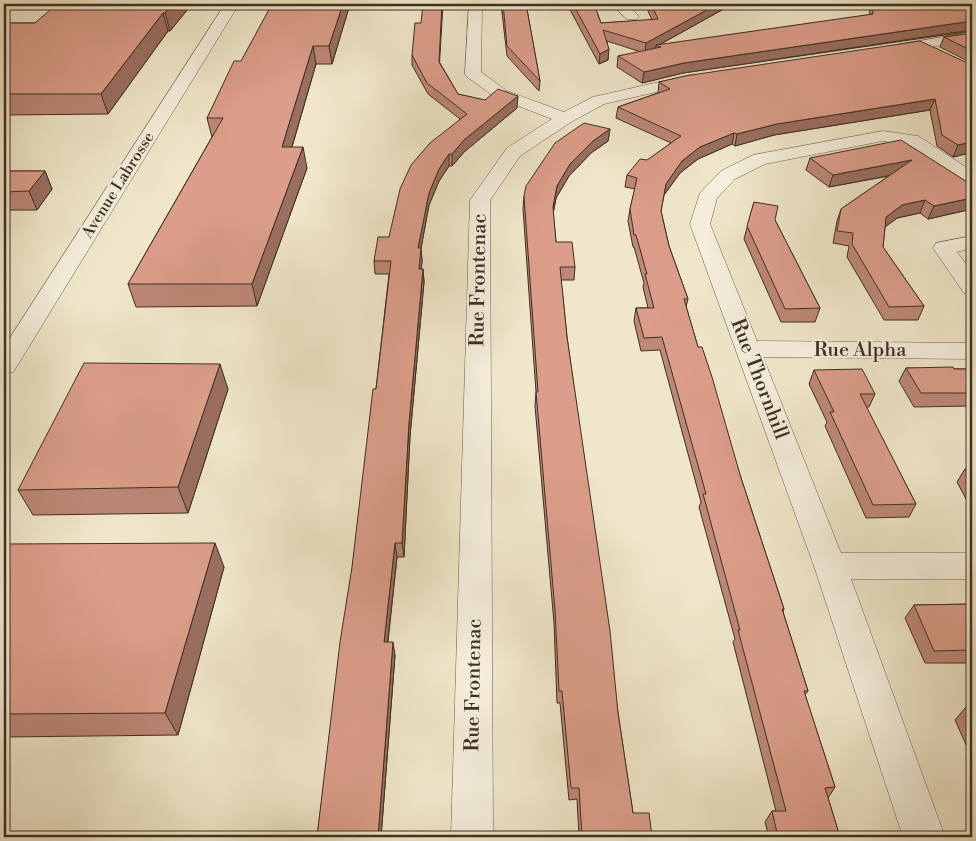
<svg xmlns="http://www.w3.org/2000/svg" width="976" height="841" font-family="'Libre Bodoni',serif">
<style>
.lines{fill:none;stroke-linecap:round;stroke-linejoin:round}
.minor-casing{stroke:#6a5e4d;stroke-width:1}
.minor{fill:#f5efdd;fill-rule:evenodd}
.wall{fill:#bd8877;stroke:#3d3023;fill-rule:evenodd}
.shaded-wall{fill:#9a6f61;stroke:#3d3023}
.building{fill:#dc9e8a;stroke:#3d3023}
.labels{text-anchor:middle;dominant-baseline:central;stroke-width:4.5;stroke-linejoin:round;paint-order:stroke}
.far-street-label{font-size:16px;fill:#3d3023;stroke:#f5efdd}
.street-label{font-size:20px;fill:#3d3023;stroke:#f5efdd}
</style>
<rect width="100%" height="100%" fill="#f0e7ca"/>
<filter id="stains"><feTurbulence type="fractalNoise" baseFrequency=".004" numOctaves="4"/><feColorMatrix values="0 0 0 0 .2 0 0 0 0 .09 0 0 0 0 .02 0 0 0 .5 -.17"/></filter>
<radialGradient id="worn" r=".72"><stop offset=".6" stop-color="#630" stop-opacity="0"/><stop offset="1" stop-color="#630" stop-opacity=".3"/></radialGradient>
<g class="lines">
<defs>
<path id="minor" d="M225 4H239L17 366 13 372 4 374V347Z
M469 4H482L481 72 507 91 564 112 593 97 694 74 702 79 700 82 604 104 571 122 520 156 490 200 493 837H451L470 200 507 148 552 119 495 97 467 77 465 74Z
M611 4H625L639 16 637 19H627Z
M972 32V40L890 54 883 50 890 46Z
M883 131 918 136 972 171V185L965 183 907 145 883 141 765 164 735 179 717 198 710 224 757 341 972 343V359L763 357 841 553H972V579H851L945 837H903L814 566 690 224 700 193 721 171 753 155Z
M972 236V248L957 252 972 272V295L964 293 933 248 936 243Z"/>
</defs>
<!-- minor casing -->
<use href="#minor" class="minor-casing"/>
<!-- minor -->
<use href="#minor" class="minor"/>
</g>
<!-- wall -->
<path class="wall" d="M192 4 170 31H168L108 114 4 115V23H35Z
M350 4 332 64H316L292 147 307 168 257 306 136 307 128 284 212 137 207 118 241 61Z
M501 4H526L540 81 539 91 507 56Z
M567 4H594L601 23 652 20 645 4H972V31L683 73 642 83 617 67 618 56 641 52 607 41 608 60 599 64ZM869 4 870 15 659 45 729 6Z
M972 33V63L940 47 944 37Z
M412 55 440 63 458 94 517 108 464 152 452 166H449L439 181 429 205 421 248 422 261 421 269H423L424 282 410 436 404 557H397L388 642 395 655 381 837H317L376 389 389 274H375L374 261 460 119 428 94 412 65Z
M972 65V155L969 153 953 157 937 146 930 110 774 135 735 146 732 144 698 159 680 173 664 195 661 211 669 246 688 299 686 307 698 347 784 609 783 612 808 691 805 695 835 787 828 798 840 837H769L765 822 772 811H776L733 642 735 639 699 507 701 502 660 350 641 351 634 321 636 308H648L643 287 644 283 634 247H633L628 221 630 209 635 189 625 187 627 175 671 143 616 118 618 107 658 93 659 82Z
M610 129 608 141 591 153 569 176 556 198 553 213 556 242 575 267 574 280H561L567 337 618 713 633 813 652 837H579L577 799 569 800 560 703H557L554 623 535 406 536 392 523 209 524 196Z
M810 158 972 185V209L928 219 920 213 897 218 885 227 883 247 924 306 918 320H884L847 257 849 246 833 243 837 221 841 209 889 176 829 187 806 170Z
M4 171H45L52 189 37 210H4Z
M754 202 775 220 820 308 815 322H781L744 239Z
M906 368 954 369H972V406L914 407 899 381Z
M814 370 875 394 869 407H866L916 504 909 517 866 518 825 426 827 422 809 384Z
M228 389 188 513 33 515 18 490Z
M972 460V510L957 482 965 469H968Z
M4 544 224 567 178 735 4 737Z
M972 604V663H925L905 618 914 605Z
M966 707H972V758L955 720Z"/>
<!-- shaded-wall -->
<path class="shaded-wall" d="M173 4H192L170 31 165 13Z
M343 4H350L332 64 329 46Z
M442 4H443L439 72V62Z
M718 4H730L729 6 657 46 656 45V47L645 53 646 43Z
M163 13 168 31 108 114 101 94Z
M972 21V30L683 73 642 83 644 72 684 63Z
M313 46 316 64 286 167 282 147Z
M609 49 608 60 599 64 600 54Z
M518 96 517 108 464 152 452 166V154L464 140Z
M935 99 930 110 774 135 735 146 737 134 777 124Z
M610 129 608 141 591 153 569 176 556 198 552 220 553 207 557 186 570 164 593 141Z
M734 133 732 144 698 159 680 173 664 195 666 184 682 161 700 147Z
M972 142V147L969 153 953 157 958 145Z
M303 147 307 168 257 306 252 284Z
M449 154V166L439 181 429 205 421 248 422 261 420 282 418 248 429 193 439 169Z
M912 160 908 172 829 187 833 175Z
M45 171 52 189 37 210 29 191Z
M972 198V209L928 219 934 206Z
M925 200 920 213 897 218 881 230 886 217 902 205Z
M423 269 424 282 410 436 404 557 402 543 409 423Z
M220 364 228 389 188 513 178 487Z
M215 543 224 567 178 735 165 713Z
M395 543 397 557 386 655 384 642Z
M393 642 395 655 381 837H378Z"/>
<!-- building -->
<path class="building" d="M57 4H173L165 13H163L101 94H4V23H35Z
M272 4H343L329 46H313L282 147H303L252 284H128L223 118H207L234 61H241Z
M423 4H442L439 62 458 94 485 100 498 89 518 96 464 140 452 154H449L439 169 429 193 418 248H421L419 269H423L409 423 402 543H395L384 642H393L378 837H317L340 642 352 567 373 389H376L391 261H374L378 237H389L400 189 411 165 430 143 467 114 427 83 412 55 415 23H421Z
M503 4H526L540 81 507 46Z
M573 4H594L601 23 658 19 651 4H718L646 43 603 30 609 49 600 54Z
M872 4H972V21L684 63 644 72 618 56 661 47 656 45 873 14Z
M972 33V51L944 37Z
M920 41 972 65V142L958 145 942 135 935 99 777 124 737 134 734 133 700 147 682 161 666 184 661 211 669 246 688 299H684L698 347H702L712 377 741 478 784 609H782L808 691H804L835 787 825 788 840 837H778L772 811H786L738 630H740L703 494H706L662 337 644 338 636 308H654L645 274H647L636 235H634L630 209 637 178 627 175 640 159 647 160 681 136 618 107 670 89 659 82 685 76Z
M584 123 610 129 593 141 570 164 557 186 553 207 556 242H572L575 267H560L567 337 610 631 618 713 633 813H649L652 837H582L579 788H571L562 691H559L555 610 536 392H538L524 196 526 186 555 143Z
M901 140 972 185V198L934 206 925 200 902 205 886 217 883 247 924 306 889 307 852 244 853 233 837 231 841 209 912 160 833 175 810 158Z
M4 171H45L29 191 4 192Z
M754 202 778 206 775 220 820 308 785 309 747 226Z
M84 363 220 364 178 487 18 490Z
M953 367 954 369H972V393H921L906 368Z
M862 369 875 394H860L916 504 873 505 830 412H834L814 370Z
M965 469H972V482Z
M215 543 165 713 4 714V544Z
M972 604V650L934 651 914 605Z
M966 707H972V722Z"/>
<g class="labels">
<!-- far-street labels -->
<g class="far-street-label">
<text transform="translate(118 185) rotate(-58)">Avenue Labrosse</text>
</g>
<!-- street labels -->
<g class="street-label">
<text transform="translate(479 280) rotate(-89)">Rue Frontenac</text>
<text x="860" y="350">Rue Alpha</text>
<text transform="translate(759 379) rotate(69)">Rue Thornhill</text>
<text transform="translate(474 685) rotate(-89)">Rue Frontenac</text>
</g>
</g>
<!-- margin -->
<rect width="976" height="841" fill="none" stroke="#f0e7ca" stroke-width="20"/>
<rect x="5" y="5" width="966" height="831" fill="none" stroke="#3d3023" stroke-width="2.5"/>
<rect x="10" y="10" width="956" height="821" fill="none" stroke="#3d3023"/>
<rect width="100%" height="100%" filter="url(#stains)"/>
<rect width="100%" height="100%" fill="url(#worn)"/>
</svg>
